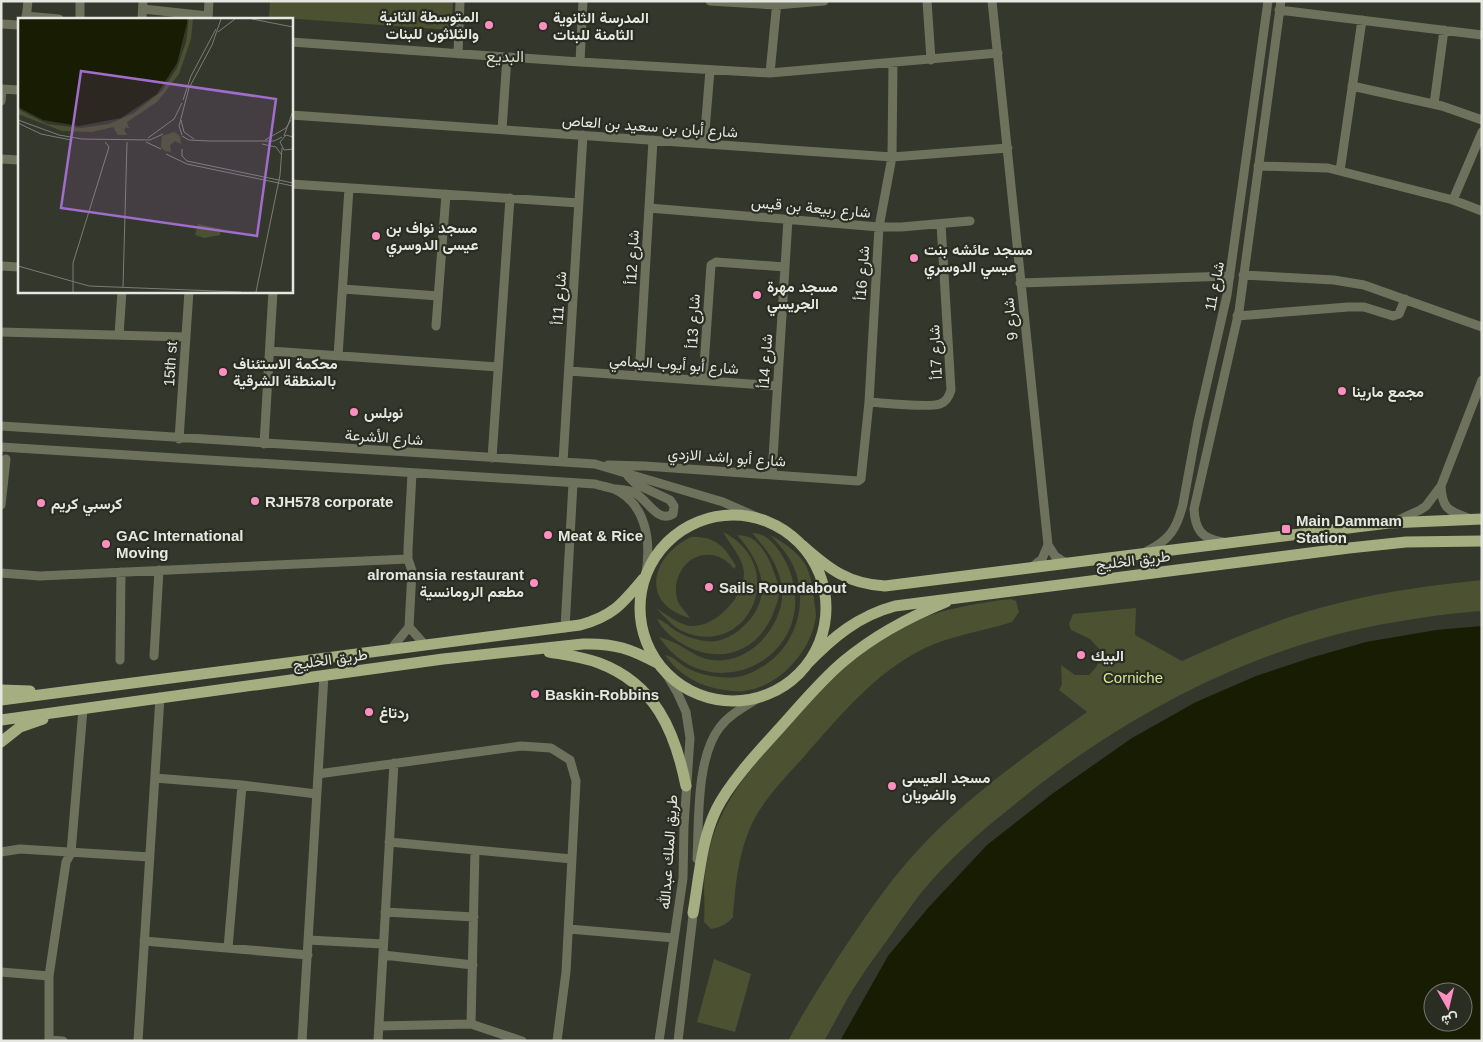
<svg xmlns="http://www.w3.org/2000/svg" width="1483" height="1042" font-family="Arial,Vazirmatn,sans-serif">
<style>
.green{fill:#4b5131}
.water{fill:#181c03;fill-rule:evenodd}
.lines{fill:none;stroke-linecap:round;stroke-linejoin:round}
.minor{stroke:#6e725d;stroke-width:9}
.major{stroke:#a5ae81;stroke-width:11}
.poi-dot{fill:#fd8ec0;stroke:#2a2d22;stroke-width:2}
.labels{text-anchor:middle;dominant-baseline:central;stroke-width:4.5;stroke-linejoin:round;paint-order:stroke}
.poi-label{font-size:15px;font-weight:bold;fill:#e6e7e1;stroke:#2a2d22;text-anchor:start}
.street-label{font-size:15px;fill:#e6e7e1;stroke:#2a2d22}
.park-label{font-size:15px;fill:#d5e595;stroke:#2a2d22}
.neighbourhood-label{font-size:16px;fill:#daddd0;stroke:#2a2d22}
.inset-road{fill:none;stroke:#7b7d74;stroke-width:1}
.view{fill:#a06dcb;fill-opacity:0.15;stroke:#a06dcb;stroke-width:2.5}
.inset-edge{fill:none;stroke:#e6e7e1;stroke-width:2.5}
</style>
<rect width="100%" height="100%" fill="#34372c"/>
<!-- green -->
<path class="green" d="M270 1H453L451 30 269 17Z
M723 532C791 566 748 661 682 631 672 626 664 616 656 608 666 614 679 625 691 626 716 627 744 597 744 573 743 557 730 545 723 532Z
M752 533C756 533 760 534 764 536 774 541 785 558 789 569 823 656 711 714 659 637 665 639 672 641 677 644 694 653 702 662 724 660 758 657 789 616 781 582 777 563 765 547 752 533Z
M737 535C741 535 745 536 749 537 759 541 769 557 772 567 775 575 779 584 779 593 779 599 776 606 774 611 759 653 718 666 681 643 671 637 662 629 657 619 664 621 668 625 673 629 682 635 695 640 706 641 717 643 728 638 738 631 775 602 765 566 737 535Z
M770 535C783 542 797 551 805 564 810 573 813 587 814 597 814 603 816 610 816 616 812 650 780 687 744 691 735 692 723 690 714 688 693 683 677 672 665 655 674 656 679 664 687 668 700 675 721 679 736 677 749 676 763 667 773 659 801 634 809 591 789 558 784 550 777 542 770 535Z
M691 537C716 536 724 546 736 566L734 569C730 564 725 559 719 557 692 547 671 574 677 599 679 606 686 612 690 618 639 604 651 556 691 537Z
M1482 580V611C1442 614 1402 620 1364 628 1237 655 1113 723 1014 805 981 831 948 860 921 893 913 903 905 915 897 926 885 944 871 961 859 980 846 999 836 1021 824 1041H788C802 1014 819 988 835 962 861 923 887 883 919 849 968 796 1028 754 1087 712L1059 690 1062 684 1061 665 1075 675H1089L1097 666 1101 651 1090 639 1071 630 1069 624 1073 614 1136 608 1135 635 1182 661C1233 638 1284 616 1339 603 1386 591 1434 585 1482 580Z
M1011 599 1016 601 1019 612 1012 622C984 631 953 635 925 648 874 673 839 717 802 759 783 780 761 802 750 828 738 856 735 887 733 917 726 925 721 927 711 929L704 922C705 909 704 897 704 884 705 869 708 853 712 839 728 790 762 755 795 718 828 682 863 644 908 624 941 609 976 603 1011 599Z
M714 959 751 974 735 1032 697 1022Z"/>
<!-- water -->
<path class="water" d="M1482 626V1041H840L888 956 928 908 987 845 1052 794 1132 738 1196 702 1256 676 1310 658 1366 642 1436 630ZM1433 992H1463V1022H1433Z"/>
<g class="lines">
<!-- minor -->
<path class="minor" d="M710 1 776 5 824 1
M927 1 931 60
M992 1 1048 545 1055 556 1066 563
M143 9 208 16
M1279 10 1482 35
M26 16 59 19
M26 19 28 1
M80 19V1
M142 19 143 1
M208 19 209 1
M1 24 19 25
M291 42 580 62 770 73 998 53
M458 54 460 1
M580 62 583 1
M770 73 777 1
M1352 86 1442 106 1482 120
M1 89 19 90
M1 101 2 89
M1434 104 1444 30
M291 115 892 157 1008 148
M502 129 507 57
M704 143 710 70
M1 159 19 160
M1258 166 1328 168 1453 200 1482 211
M1340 171 1362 20
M291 184 579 203
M1453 200 1482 132
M649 208 879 227H901L970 221
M1 266 19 267
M1243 275 1334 280 1364 285 1482 327
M1020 283 1230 276
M343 289 438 296
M1237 316 1348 307H1364L1393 316 1399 314 1405 299
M436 326 446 194
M1 332 186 337
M119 335 122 291
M270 351 498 367
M338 356 349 188
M569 371 777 386
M639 376 653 140
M703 380 711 265 716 262 785 267
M869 402C884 403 928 408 940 404 946 402 949 397 951 390L941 224
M1 426 595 464 723 502 757 517
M179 439 189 291
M264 444 273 291
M1 447 595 484C601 486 608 487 614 489 647 504 651 542 646 573
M492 458 510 198
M563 462 583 135
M608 465 645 466 858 481 861 479 869 402 879 227 892 157 893 63
M772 474 788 219
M1441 486C1442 509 1449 511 1468 518
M616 489C623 490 629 490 635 493 647 499 658 524 673 514L674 506 670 500 636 484 628 476
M1 505 6 459
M1396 521 1420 510 1426 506 1441 486 1482 380
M1223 542C1202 539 1195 530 1194 509L1239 311 1281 1
M1147 551C1170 540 1177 528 1183 504L1198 422 1227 295 1268 1
M1031 568 1042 559 1048 545
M1 573 40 576 408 559V549L412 473
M409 627 425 645
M565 628 573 483
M391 649 409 627 412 571 408 559
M154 656 159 570
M120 660 121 572
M318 774 521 746 551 748 570 760 576 781 566 972 557 1041
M155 778 242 785 317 794
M389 842 572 859
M1 852 20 849 150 857
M697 859C699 822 696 757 720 727 730 714 746 706 760 697
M385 912 474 917
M569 929 674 938
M308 940 383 944
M144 941 308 955
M228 948 242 785
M383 955 473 965
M1 972 49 976
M471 1024 475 850
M379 1026 471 1024 522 1041
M49 1040 63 1041
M49 1041V976L66 862 71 853 83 709
M138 1041 160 697
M302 1041 324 675
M378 1041 394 763
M659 1041 683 878 684 826 690 738 686 712 677 692 664 670
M678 1041 694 907"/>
<!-- major -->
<path class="major" d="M640 608a93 93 0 1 1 186 0a93 93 0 1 1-186 0Z
M802 545C829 569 848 584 885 586L1348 528 1389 523 1482 519
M549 652C566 655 583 657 599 663 655 684 675 731 686 786
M807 664C833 637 858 616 895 606L1349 548 1406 542 1482 541
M1 690 30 691
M1 700 580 625C613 616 622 604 643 579
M1 720 443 659 583 644C615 643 631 649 659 664
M1 742 20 727 43 719
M693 913C699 879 701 841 716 810 729 783 759 751 779 729 800 706 820 681 844 661 875 635 909 617 946 602"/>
</g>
<!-- markers -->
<g class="poi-dot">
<circle cx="489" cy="25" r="5"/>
<circle cx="543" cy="26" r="5"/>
<circle cx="376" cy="236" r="5"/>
<circle cx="914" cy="258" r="5"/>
<circle cx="757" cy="295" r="5"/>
<circle cx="223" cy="372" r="5"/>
<circle cx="1342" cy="391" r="5"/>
<circle cx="354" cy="412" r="5"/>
<circle cx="255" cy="501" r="5"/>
<circle cx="41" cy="503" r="5"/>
<rect x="1281" y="524" width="10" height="10" rx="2.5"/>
<circle cx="548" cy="535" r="5"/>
<circle cx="106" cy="544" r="5"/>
<circle cx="534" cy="583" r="5"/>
<circle cx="709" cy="587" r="5"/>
<circle cx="1081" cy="655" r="5"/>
<circle cx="535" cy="694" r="5"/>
<circle cx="369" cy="712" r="5"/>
<circle cx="892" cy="786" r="5"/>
</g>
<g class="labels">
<!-- poi labels -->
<g class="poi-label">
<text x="479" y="16" text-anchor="end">المتوسطة الثانية<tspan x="479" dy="17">والثلاثون للبنات</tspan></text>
<text x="553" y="17">المدرسة الثانوية<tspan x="553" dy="17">الثامنة للبنات</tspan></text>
<text x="386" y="227">مسجد نواف بن<tspan x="386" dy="17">عيسى الدوسري</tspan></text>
<text x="924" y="249">مسجد عائشه بنت<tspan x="924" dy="17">عيسي الدوسري</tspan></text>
<text x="767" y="286">مسجد مهرة<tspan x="767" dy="17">الجريسي</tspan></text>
<text x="233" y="363">محكمة الاستئناف<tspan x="233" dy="17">بالمنطقة الشرقية</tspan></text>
<text x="1352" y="391">مجمع مارينا</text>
<text x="364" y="412">نوبلس</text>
<text x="265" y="501">RJH578 corporate</text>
<text x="51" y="503">كرسبي كريم</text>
<text x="1296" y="520">Main Dammam<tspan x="1296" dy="17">Station</tspan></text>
<text x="116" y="535">GAC International<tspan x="116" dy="17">Moving</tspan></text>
<text x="558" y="535">Meat &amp; Rice</text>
<text x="524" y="574" text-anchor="end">alromansia restaurant<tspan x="524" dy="17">مطعم الرومانسية</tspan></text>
<text x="719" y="587">Sails Roundabout</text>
<text x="1091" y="655">البيك</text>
<text x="545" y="694">Baskin-Robbins</text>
<text x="379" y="712">ردتاغ</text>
<text x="902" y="777">مسجد العيسى<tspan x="902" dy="17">والضويان</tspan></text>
</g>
<!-- street labels -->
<g class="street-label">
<text transform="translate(650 126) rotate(4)">شارع أبان بن سعيد بن العاص</text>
<text transform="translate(811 207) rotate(5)">شارع ربيعة بن قيس</text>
<text transform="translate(632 257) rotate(-87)">شارع 12أ</text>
<text transform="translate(862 273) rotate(-86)">شارع 16أ</text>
<text transform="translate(1214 286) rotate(-79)">شارع 11</text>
<text transform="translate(559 298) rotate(-86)">شارع 11أ</text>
<text transform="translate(1010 319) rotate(-96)">شارع 9</text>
<text transform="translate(693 321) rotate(-87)">شارع 13أ</text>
<text transform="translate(935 352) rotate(-93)">شارع 17أ</text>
<text transform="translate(765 361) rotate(-86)">شارع 14أ</text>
<text transform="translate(170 364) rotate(-86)">15th st</text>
<text transform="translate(674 364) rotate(4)">شارع أبو أيوب اليمامي</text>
<text transform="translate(384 437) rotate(4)">شارع الأشرعة</text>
<text transform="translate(727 457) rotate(4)">شارع أبو راشد الازدي</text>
<text transform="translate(1133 560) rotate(-7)">طريق الخليج</text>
<text transform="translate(330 659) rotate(-8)">طريق الخليج</text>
<text transform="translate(668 852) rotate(-86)">طريق الملك عبدالله</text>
</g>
<!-- park labels -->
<g class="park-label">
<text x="1133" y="677">Corniche</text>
</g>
<!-- neighbourhood labels -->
<g class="neighbourhood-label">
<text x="505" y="56">البديع</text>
</g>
</g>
<!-- overview -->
<g transform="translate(18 18)">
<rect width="275" height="275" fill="#34372c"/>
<path d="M171 1H175L173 21 161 56 139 84 109 104 111 111 108 109 106 112 109 117H100L95 109 74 114 44 113 0 96V91L29 106 63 110 91 106 116 95 144 73 159 50 168 24ZM156 114 162 118 163 126 157 123 152 127 153 134 147 133 143 129 144 118ZM180 206 203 211 202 217 186 220 177 217Z" fill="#4b5131"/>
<path d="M0 1H169V5L159 45 139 76 103 100 61 108 25 102 0 89Z" fill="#181c03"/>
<path class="inset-road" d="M234 1 275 9M200 14 217 1M165 82 173 58 198 11M0 102 41 117 64 121 132 122 145 116M163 102 166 114 176 121M0 105 23 116 53 122M164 117 161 108 171 70 194 27 203 1M164 118 171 122 192 123H256L264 119M266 118 275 93M275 119 268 117 262 124 266 132 275 131M130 120 156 101 164 85M247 122 268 110 273 102M128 124 143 131M244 126 258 129 263 136M164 131V138L169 143 275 165M148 136 169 146 275 168M0 248 71 268 223 274M105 269 109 124M55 274V245L91 129 87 124M238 274 262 157 264 130"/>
<path class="view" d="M63 53 258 81 239 218 43 190Z"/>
<rect width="275" height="275" class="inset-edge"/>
</g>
<!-- border -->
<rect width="1483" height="1042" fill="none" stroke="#e6e7e1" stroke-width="5"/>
<!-- north arrow -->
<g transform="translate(1448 1007) rotate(172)"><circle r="24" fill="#2a2d22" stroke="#75776e"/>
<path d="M0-4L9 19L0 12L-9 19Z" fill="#fd8ec0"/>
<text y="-8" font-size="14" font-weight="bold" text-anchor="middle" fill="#e6e7e1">ش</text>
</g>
</svg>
